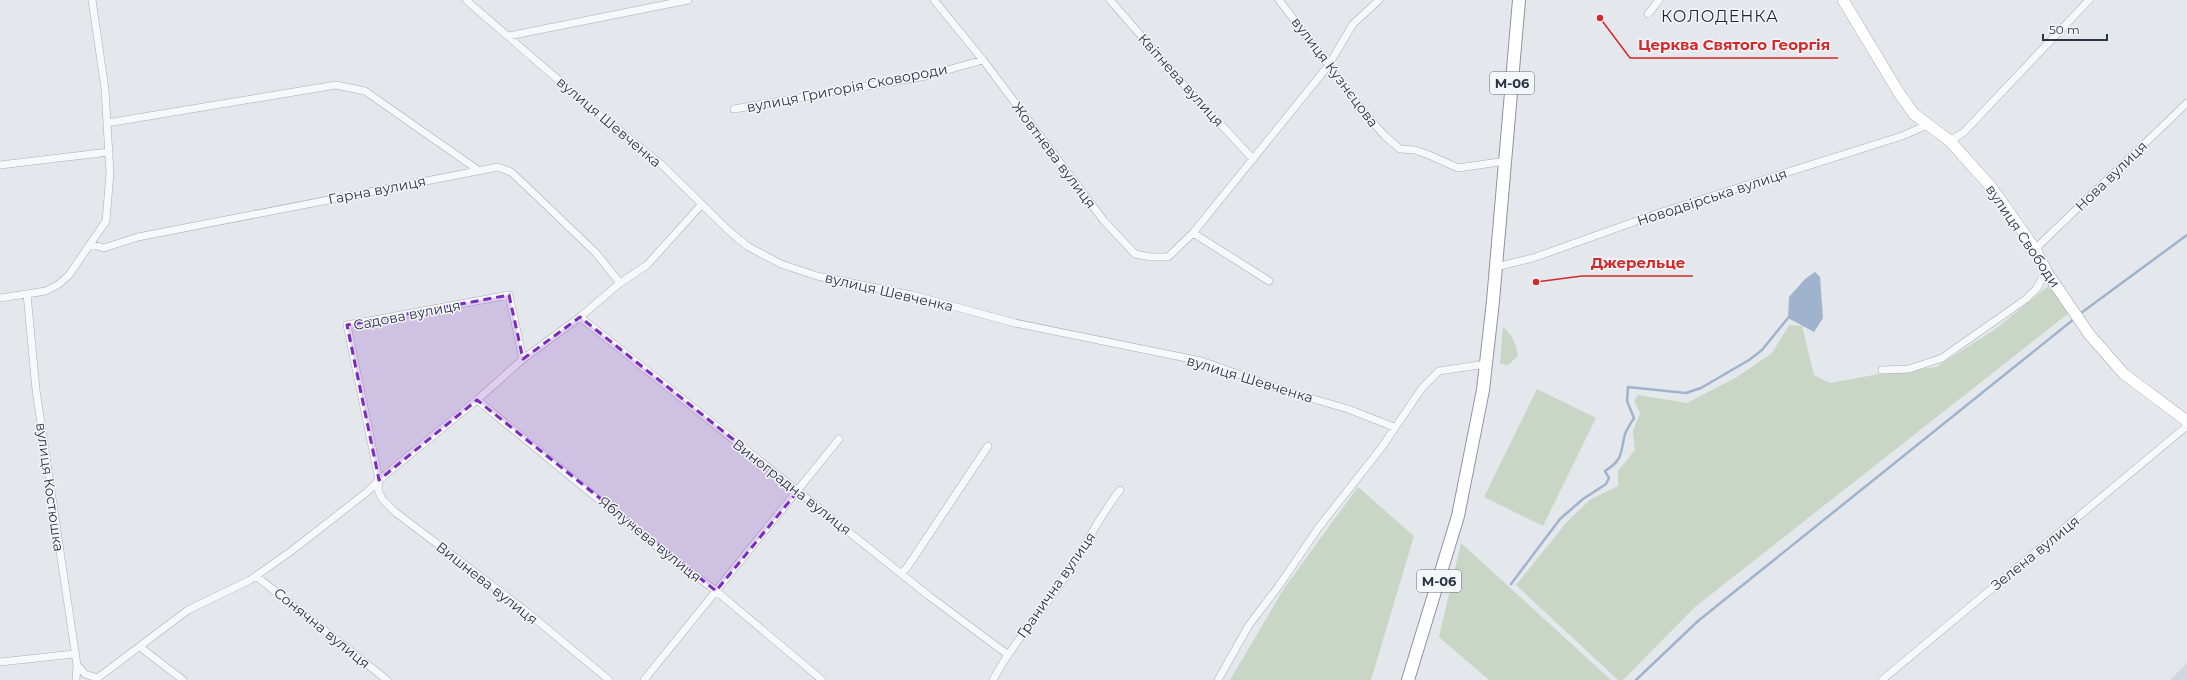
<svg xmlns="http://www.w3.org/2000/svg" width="2187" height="680" font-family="Montserrat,sans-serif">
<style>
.built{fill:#d2d6de}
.green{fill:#c9d6c5}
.water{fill:#9fb4cc}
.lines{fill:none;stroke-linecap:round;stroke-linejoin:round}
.stream{stroke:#9fb4cc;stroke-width:2.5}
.minor-casing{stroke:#a9aeb7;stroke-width:8}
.secondary-casing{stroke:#a9aeb7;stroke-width:12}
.trunk-casing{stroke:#8b94a3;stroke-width:14}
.minor{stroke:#f7f8fa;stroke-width:7}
.secondary{stroke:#fff;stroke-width:11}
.trunk{stroke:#fff;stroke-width:12}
.marked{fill:#7b2cbf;fill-opacity:0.2;stroke:#7b2cbf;stroke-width:3;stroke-dasharray:8 5;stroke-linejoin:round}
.labels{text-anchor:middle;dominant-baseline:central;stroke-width:3;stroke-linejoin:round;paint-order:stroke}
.shield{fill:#f4f6f9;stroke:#676e7b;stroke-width:1}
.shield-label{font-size:13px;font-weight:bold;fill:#2b3445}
.street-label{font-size:14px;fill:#2b3445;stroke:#f4f6f9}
.quarter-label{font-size:16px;letter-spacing:1px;fill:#1d2536;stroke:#f4f6f9}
.leader{fill:none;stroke:#d62828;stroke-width:1.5}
.callout-dot{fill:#d62828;stroke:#f4f6f9;stroke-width:1.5}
.callout-label{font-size:15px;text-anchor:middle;font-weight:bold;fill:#d62828;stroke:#f4f6f9;stroke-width:3;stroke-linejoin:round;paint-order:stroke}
</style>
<rect width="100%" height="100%" fill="#e4e7ec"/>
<!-- built -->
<path class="built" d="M2187 663V680H2170Z"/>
<!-- green -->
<path class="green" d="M2051 284 2069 313 1695 607 1623 680H1618L1516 585 1567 522 1591 499 1618 486V471L1635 450 1633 431 1640 413 1634 401 1638 395 1687 403 1737 377 1772 353 1789 325 1802 326 1814 375 1830 383 1879 374 1936 367 1994 330Z
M1503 327C1513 336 1516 343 1518 356L1508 365 1500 364Z
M1537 389 1596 418 1543 526 1484 497Z
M1358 487 1414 536 1371 680H1230L1285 587Z
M1461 543 1611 680H1489L1439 637Z"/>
<!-- water -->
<path class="water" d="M1815 272 1820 277 1823 318 1814 332 1788 318 1789 297 1805 279Z"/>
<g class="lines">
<!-- stream -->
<path class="stream" d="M2081 313 2187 235
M1511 584 1560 519 1583 499 1606 484 1609 478 1605 471C1624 459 1620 453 1625 434 1627 429 1631 423 1634 418L1627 401 1628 387 1686 393 1701 388 1749 360 1762 350 1788 318
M1636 680 1698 621 2074 319"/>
<defs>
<path id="minor" d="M466 0 584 102 662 165 728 230 747 246 781 264 817 276 912 295 1015 323 1201 361 1286 391 1348 409 1394 427
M934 0 983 60 1104 221 1135 254 1151 257H1168L1193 233 1328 66 1353 24 1379 0
M1110 0 1184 85 1253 159
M1279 0 1368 117 1385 136 1400 149 1415 150 1429 155 1458 168 1506 161
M1648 14 1659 0
M508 36 688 0
M734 109 926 76 983 60
M107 123 336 85 365 91 478 170
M1950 141 1964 132 2089 0
M0 165 109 152
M1193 233 1269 281
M90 244 104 248 138 237 498 167 511 172 524 184 596 253 620 283
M2035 249 2187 103
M1496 267 1533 258 1659 213 1902 136 1927 125
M27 294 36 390 77 665 76 680
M0 298 46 291 59 284 69 275 106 221 110 173 107 123 105 89 92 0
M580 317 929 596 1007 654
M523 359 509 295 347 325 379 480 378 490 382 499 395 512 522 608 609 680
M1882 370 1909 369 1942 358 2026 299 2037 288 2046 271
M477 400 647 539 716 591 822 680
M901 573 906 569 988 446
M256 576 387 680
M140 647 183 680
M0 662 74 654
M77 665 85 674 97 678
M95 680 188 610 250 580 290 552 367 492 379 480 477 400 523 359 580 317 620 283 647 265 702 204
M644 680 839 439
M993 680C1012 644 1040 614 1063 580 1083 551 1098 518 1120 490
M1218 680 1249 625 1278 587 1319 527 1382 447 1422 388 1439 371 1486 364
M1882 680 2187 426"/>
<path id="secondary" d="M1843 0 1899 93 1914 114 1950 141 1992 188 2035 249 2046 271 2089 334 2124 374 2187 421"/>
<path id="trunk" d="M1408 680 1458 516 1483 390 1493 301 1519 0"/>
</defs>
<!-- minor casing -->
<use href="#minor" class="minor-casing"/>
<!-- secondary casing -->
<use href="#secondary" class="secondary-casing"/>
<!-- trunk casing -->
<use href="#trunk" class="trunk-casing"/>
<!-- minor -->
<use href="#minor" class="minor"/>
<!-- secondary -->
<use href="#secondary" class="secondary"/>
<!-- trunk -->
<use href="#trunk" class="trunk"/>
</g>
<!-- marked area -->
<path class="marked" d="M509 295 523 359 580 317 798 491 716 591 477 400 379 480 347 325Z"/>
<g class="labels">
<!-- shield labels -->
<g class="shield">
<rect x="1490" y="72" width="44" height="22" rx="3"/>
<rect x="1417" y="570" width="44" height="22" rx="3"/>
</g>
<g class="shield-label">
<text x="1512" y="83">М-06</text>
<text x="1439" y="581">М-06</text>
</g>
<!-- street labels -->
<g class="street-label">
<text transform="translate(1335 72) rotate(53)">вулиця Кузнєцова</text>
<text transform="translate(1181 80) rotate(48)">Квітнева вулиця</text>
<text transform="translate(847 88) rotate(-11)">вулиця Григорія Сковороди</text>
<text transform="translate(609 122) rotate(40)">вулиця Шевченка</text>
<text transform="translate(1054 155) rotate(53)">Жовтнева вулиця</text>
<text transform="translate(2111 176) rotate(-44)">Нова вулиця</text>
<text transform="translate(377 190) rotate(-11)">Гарна вулиця</text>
<text transform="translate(1712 197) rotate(-18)">Новодвірська вулиця</text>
<text transform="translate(2023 236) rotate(56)">вулиця Свободи</text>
<text transform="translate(889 292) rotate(13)">вулиця Шевченка</text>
<text transform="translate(407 315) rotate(-11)">Садова вулиця</text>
<text transform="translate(1250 379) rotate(17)">вулиця Шевченка</text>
<text transform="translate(50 487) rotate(82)">вулиця Костюшка</text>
<text transform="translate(792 487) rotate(38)">Виноградна вулиця</text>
<text transform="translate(650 539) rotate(39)">Яблунева вулиця</text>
<text transform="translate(2035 553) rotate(-39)">Зелена вулиця</text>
<text transform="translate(487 583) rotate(38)">Вишнева вулиця</text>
<text transform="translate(1056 585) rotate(-55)">Гранична вулиця</text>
<text transform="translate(322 628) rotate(39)">Сонячна вулиця</text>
</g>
<!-- quarter labels -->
<g class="quarter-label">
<text x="1720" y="16">КОЛОДЕНКА</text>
</g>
</g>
<!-- callouts -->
<path class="leader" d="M1600 18L1630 58H1838M1536 282L1582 276H1693"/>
<g class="callout-dot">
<circle cx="1600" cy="18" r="4"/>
<circle cx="1536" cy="282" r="4"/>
</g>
<g class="callout-label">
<text x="1734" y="50">Церква Святого Георгія</text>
<text x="1638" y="268">Джерельце</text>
</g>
<!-- scale -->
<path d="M2043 34v6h64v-6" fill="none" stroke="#2b3445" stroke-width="2"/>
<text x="2049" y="34" font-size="12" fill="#2b3445" stroke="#f4f6f9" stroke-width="3" paint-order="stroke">50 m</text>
</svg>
